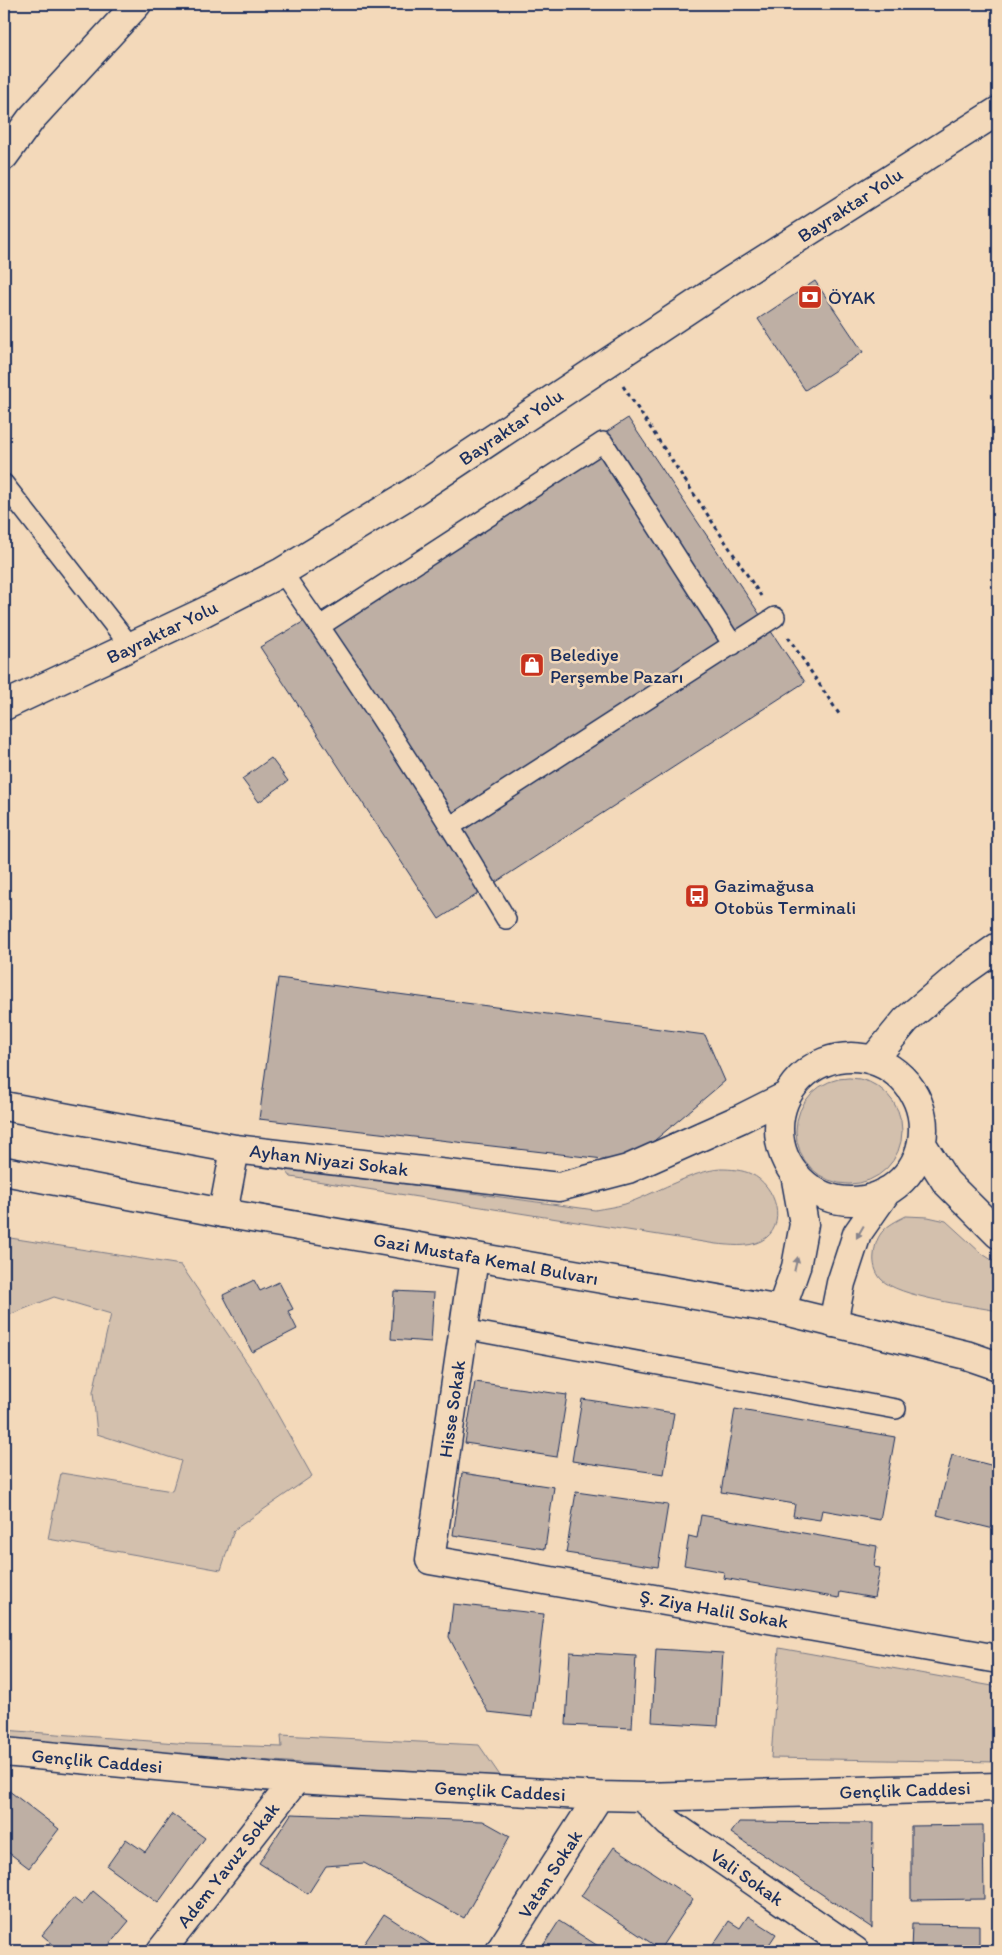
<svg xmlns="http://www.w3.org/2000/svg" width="1002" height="1955" font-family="Itim,sans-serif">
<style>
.green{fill:#d3c0ad;stroke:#777886}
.building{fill:#beafa4;stroke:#1b2f5e}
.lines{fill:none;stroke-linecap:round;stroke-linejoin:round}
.service-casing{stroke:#1b2f5e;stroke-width:22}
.minor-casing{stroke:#1b2f5e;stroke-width:31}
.tertiary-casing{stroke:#1b2f5e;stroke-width:31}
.primary-casing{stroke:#1b2f5e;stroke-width:31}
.path{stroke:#1b2f5e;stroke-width:3;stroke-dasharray:4 4;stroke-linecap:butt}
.service{stroke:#f3d9ba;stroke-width:19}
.minor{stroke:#f3d9ba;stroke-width:28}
.tertiary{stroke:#f3d9ba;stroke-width:28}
.primary{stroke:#f3d9ba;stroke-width:28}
.oneway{fill:#87848c}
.labels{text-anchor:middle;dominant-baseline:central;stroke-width:5;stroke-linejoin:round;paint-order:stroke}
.street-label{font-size:19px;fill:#1b2f5e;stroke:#f3d9ba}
.poi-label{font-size:19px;fill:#1b2f5e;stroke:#f3d9ba;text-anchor:start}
</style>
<rect width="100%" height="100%" fill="#f3d9ba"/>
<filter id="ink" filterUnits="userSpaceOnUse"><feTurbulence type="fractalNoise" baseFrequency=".02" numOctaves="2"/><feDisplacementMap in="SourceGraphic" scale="10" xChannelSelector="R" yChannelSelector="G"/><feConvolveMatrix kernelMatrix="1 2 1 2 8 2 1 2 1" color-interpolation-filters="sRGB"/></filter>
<g filter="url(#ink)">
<!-- green -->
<path class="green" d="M796 1131a53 53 0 1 1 106 0a53 53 0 1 1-106 0Z
M283 1167 595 1210C605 1208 615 1207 625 1204 652 1195 694 1170 721 1169 731 1169 743 1170 751 1174 776 1185 789 1227 761 1241 747 1248 730 1245 716 1244L291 1177Z
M906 1216 928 1217 946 1221 981 1253 998 1264V1311C973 1306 897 1297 881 1279 875 1272 873 1263 874 1255 876 1232 886 1226 906 1216Z
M4 1237 181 1265 256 1376 312 1476 234 1530 221 1570 48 1539 61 1473 172 1491 181 1461 97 1434 93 1392 111 1314 54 1297 4 1317Z
M779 1648 998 1687V1762L771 1758Z
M4 1730 190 1744 282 1747 281 1735 479 1745 501 1777 4 1742Z"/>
<!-- building -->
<path class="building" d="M815 281 863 352 805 390 758 319Z
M628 418 805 682 439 919 260 647 413 558Z
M271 758 288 781 259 802 242 779Z
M278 978 705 1035 725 1081 629 1162 259 1119Z
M254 1280 260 1291 279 1282 293 1309 288 1311 297 1329 252 1352 223 1295Z
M394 1291 434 1293 431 1342 391 1339Z
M475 1382 567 1395 557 1457 465 1443Z
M582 1399 674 1413 664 1474 572 1461Z
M735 1409 895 1437 880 1520 822 1510 820 1520 793 1516 795 1504 721 1492Z
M952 1455 998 1467V1530L937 1515Z
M462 1473 554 1487 545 1549 453 1535Z
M576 1492 668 1505 658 1567 566 1553Z
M701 1515 877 1546 874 1567 880 1568 874 1598 840 1592 839 1598 723 1578 724 1572 684 1565 689 1536 697 1538Z
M453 1604 544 1614 532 1717 488 1712 449 1637Z
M656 1649 723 1653 718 1726 652 1722Z
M570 1652 636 1656 632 1728 566 1725Z
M4 1787 59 1829 29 1868 4 1849Z
M172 1814 205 1838 158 1903 107 1866 126 1839 145 1852Z
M291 1814 483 1821 510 1836 464 1918 364 1863 326 1866 308 1894 259 1863Z
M739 1822 873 1823 872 1928 731 1833Z
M983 1825 984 1899 911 1900V1826Z
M614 1847 693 1899 660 1949 581 1896Z
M93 1891 129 1921 104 1951H61L42 1935 73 1898 82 1905Z
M384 1914 441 1951H359Z
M748 1916 776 1934 766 1949 760 1945 756 1951H709L729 1921 740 1928Z
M559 1921 606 1951H544L541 1949Z
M912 1924 979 1925V1951H911Z"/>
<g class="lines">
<defs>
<path id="service" d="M4 484 131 647
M282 572C361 685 436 801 506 919
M320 626 603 442 733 645
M451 826 775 617
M464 1329 896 1409"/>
<path id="minor" d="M4 156 31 119 137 4
M779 1129a72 72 0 1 1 144 0a72 72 0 1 1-144 0Z
M873 1060 906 1020 964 971 998 947
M4 1106 235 1149 559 1187 628 1169 740 1119 786 1096
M922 1144 946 1182 998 1234
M223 1213 235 1149
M474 1258 430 1560 998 1659
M781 1310 796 1267 804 1224 795 1174
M833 1323 841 1283 857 1234 887 1191
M4 1752 296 1779 599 1796 643 1797 998 1787
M643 1797 669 1823 855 1951
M161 1951 296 1779
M500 1951 599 1796"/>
<path id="tertiary" d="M4 706 204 612 282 572 413 492 732 280 998 111"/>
<path id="primary" d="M4 1171 223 1213 781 1310 966 1355 998 1366"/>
</defs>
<!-- service casing -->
<use href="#service" class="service-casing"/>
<!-- minor casing -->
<use href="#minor" class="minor-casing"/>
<!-- tertiary casing -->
<use href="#tertiary" class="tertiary-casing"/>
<!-- primary casing -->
<use href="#primary" class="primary-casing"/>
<!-- path -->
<path class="path" d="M623 386 761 596
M788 637 839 714"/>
<!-- service -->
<use href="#service" class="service"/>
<!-- minor -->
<use href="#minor" class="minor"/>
<!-- tertiary -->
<use href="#tertiary" class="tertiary"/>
<!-- primary -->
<use href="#primary" class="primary"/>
</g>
<!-- one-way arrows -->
<defs><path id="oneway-solid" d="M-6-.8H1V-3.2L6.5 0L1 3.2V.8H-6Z" transform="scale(1.25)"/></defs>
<g class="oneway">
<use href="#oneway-solid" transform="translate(860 1232) rotate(120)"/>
<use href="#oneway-solid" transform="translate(796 1264) rotate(-77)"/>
</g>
</g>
<!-- icons -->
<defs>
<symbol id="bank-square" viewBox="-11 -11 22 22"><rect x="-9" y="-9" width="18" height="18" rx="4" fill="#c8321e" stroke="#f3d9ba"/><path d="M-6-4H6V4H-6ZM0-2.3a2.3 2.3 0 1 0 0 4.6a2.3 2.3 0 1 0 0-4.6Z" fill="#fff"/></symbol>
<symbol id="shop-square" viewBox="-11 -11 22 22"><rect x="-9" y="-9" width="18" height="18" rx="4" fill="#c8321e" stroke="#f3d9ba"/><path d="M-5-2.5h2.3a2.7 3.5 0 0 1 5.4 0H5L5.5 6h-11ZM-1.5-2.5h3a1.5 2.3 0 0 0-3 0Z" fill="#fff"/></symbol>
<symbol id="bus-square" viewBox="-11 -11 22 22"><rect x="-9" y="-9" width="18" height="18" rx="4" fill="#c8321e" stroke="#f3d9ba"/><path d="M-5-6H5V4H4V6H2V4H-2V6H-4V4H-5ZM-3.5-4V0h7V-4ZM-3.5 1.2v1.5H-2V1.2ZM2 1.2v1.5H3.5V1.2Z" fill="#fff"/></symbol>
</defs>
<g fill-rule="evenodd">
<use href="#bank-square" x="796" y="283" width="28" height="28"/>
<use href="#shop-square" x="518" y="651" width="28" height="28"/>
<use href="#bus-square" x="683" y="882" width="28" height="28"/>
</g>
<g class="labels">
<!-- street labels -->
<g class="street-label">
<text transform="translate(850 205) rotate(-33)">Bayraktar Yolu</text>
<text transform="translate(511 427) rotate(-34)">Bayraktar Yolu</text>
<text transform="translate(162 632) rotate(-26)">Bayraktar Yolu</text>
<text transform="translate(329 1160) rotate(7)">Ayhan Niyazi Sokak</text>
<text transform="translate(486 1259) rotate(10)">Gazi Mustafa Kemal Bulvarı</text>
<text transform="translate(452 1409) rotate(-82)">Hisse Sokak</text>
<text transform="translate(714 1609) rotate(10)">Ş. Ziya Halil Sokak</text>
<text transform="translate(97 1761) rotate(5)">Gençlik Caddesi</text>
<text transform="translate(905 1790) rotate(-2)">Gençlik Caddesi</text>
<text transform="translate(500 1791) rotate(3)">Gençlik Caddesi</text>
<text transform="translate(228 1865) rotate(-52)">Adem Yavuz Sokak</text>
<text transform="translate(550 1874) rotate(-57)">Vatan Sokak</text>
<text transform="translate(747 1877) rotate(35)">Vali Sokak</text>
</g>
<!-- poi labels -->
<g class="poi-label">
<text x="828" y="297">ÖYAK</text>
<text x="550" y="654">Belediye<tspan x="550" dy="22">Perşembe Pazarı</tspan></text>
<text x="714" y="885">Gazimağusa<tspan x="714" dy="22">Otobüs Terminali</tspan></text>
</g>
</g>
<!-- margin -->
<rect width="1002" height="1955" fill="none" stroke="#f3d9ba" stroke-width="20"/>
<rect x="10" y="10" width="982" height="1935" fill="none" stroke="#1b2f5e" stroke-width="2" filter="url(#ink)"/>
</svg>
